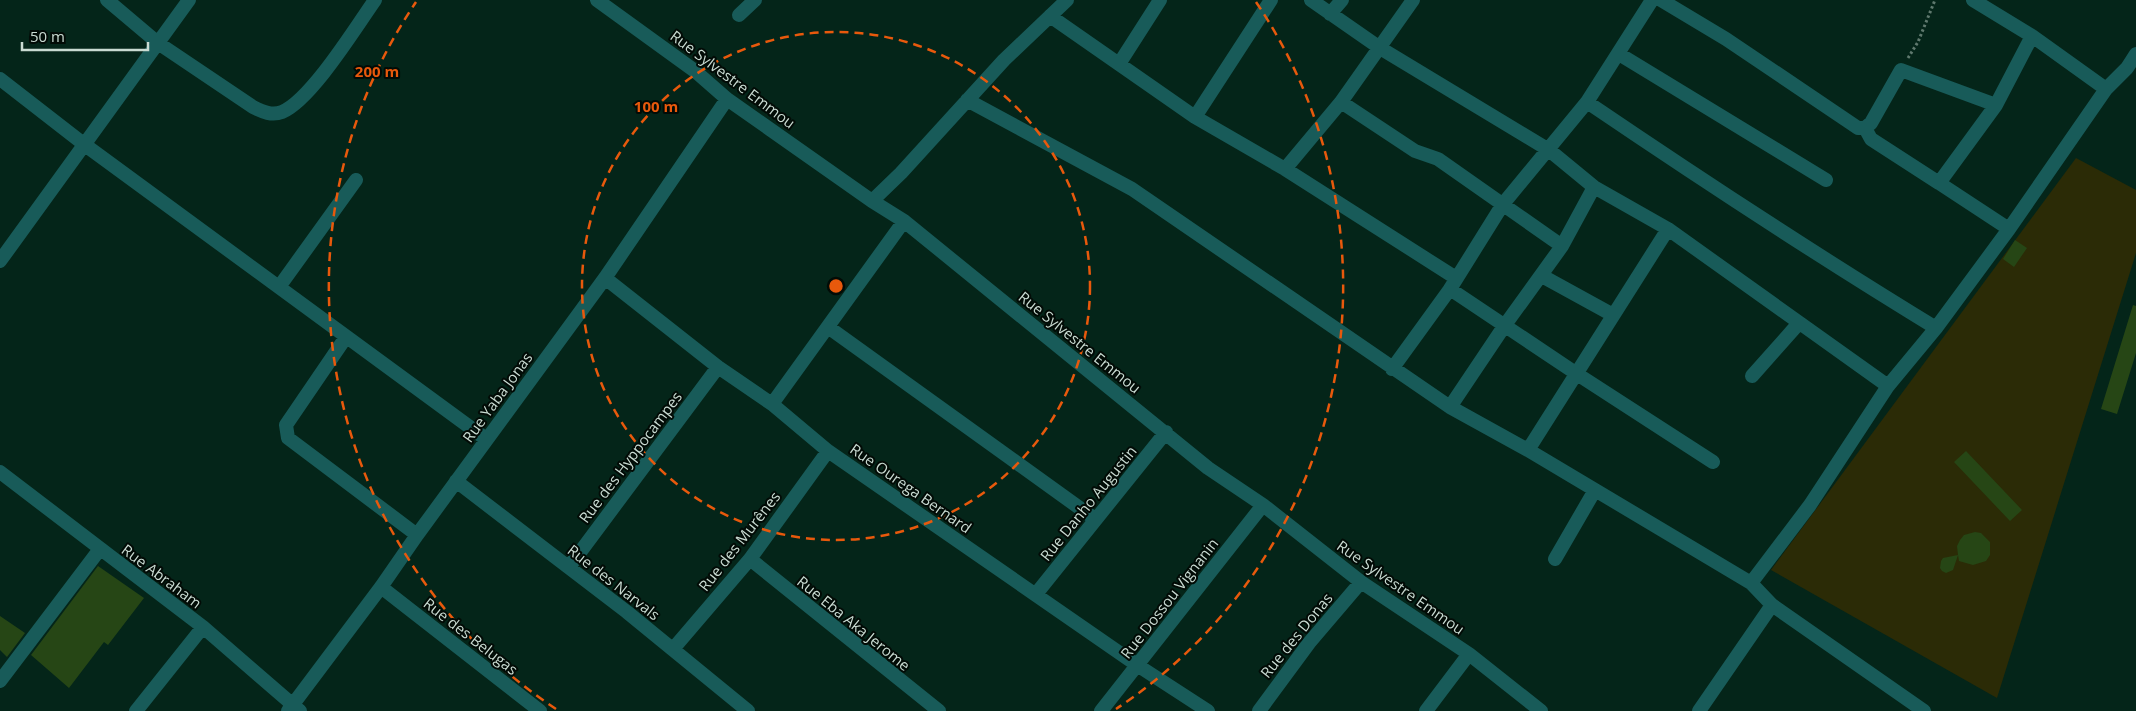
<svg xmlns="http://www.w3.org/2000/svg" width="2136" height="711" font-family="'Open Sans',sans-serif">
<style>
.green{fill:#2b2b06}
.building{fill:#264615}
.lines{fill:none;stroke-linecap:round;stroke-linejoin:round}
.path{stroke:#5f796e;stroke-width:3;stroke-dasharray:2.5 2.5;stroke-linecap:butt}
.minor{stroke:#185b59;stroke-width:14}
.ring{fill:none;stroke:#e8590c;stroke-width:2.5;stroke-dasharray:9 6}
.labels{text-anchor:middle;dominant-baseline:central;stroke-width:4;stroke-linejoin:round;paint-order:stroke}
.street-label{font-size:15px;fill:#c9dbd2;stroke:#020b06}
.centre{fill:#e8590c;stroke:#020b06;stroke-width:2.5}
.ring-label{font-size:15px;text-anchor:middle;font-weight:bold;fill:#e8590c;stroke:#020b06;stroke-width:4;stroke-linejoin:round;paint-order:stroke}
</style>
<rect width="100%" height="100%" fill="#042519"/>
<!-- green -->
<path class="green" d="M2076 158 2136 190V253L1997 698 1771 570Z"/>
<!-- building -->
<path class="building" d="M2015 240 2027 248 2014 267 2003 259Z
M2133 305 2136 306V353L2117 414 2101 409Z
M1966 451 2022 510 2010 521 1954 462Z
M1975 532 1981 533 1990 542V555L1986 561 1973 565 1959 561 1958 555 1953 570 1946 573 1942 571 1940 568 1941 561 1943 558 1958 555 1957 546 1960 540 1964 535Z
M98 566 144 598 108 645 104 642 69 688 31 655Z
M0 616 25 633 7 657 0 650Z"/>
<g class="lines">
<!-- path -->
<path class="path" d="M1908 58 1918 42 1935 0"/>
<!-- minor -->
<path class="minor" d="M107 0 158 43 253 107C263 112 272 116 282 112 311 100 356 27 375 0
M597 0 695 71 727 99 872 201 904 221 1208 468 1263 505 1361 582 1469 654 1541 711
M1311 0 1380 48 1549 150 1594 187 1668 229 1888 386
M1661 0 1726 39 1858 128H1865L1871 123 1901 70 1996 105
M1973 0 2032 36 2106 89
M1330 14 1342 0
M739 15 755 0
M1050 16 1195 117 1285 169 1456 278
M1619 54 1826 180
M1119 64 1160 0
M0 79 85 145 486 439
M967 100 1132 189 1450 407 1528 450 1751 583 1810 505 1888 386 1936 328 2009 229 2106 89 2127 68 2136 54
M1341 102 1415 151 1438 159 1562 246
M1587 102C1702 180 1818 256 1936 328
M1195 117 1271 0
M1865 128 1871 139 1939 183
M1285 169 1341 102 1413 0
M872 201 901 173 1004 60 1067 0
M2009 229 1939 183 1996 105 2032 36
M0 261 189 0
M1542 276 1613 315
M605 278 718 367 772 404 828 451 1137 665 1208 711
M279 287 356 180
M1450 289 1577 374 1713 462
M828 327 1095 519
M346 337 286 425 288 438 417 535
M1392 369 1450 289 1503 204 1587 102 1652 0
M1752 376 1799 323
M772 404 904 221
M1450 407 1505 325 1562 246 1594 187
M1528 450 1668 229
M0 472 203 627 300 711
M456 481 627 612 748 711
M750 559 939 711
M1555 559 1595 490
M569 567 718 367
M1751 583 1772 605 1924 711
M381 587 540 711
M1036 594 1166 432
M673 649 750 559 828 451
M0 681 100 549
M136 711 203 627
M288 711 381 587 417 535 605 278 727 99
M1101 711 1263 505
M1259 711 1309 643 1361 582
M1426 711 1469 654
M1699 711 1772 605"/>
</g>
<!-- distance rings -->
<g class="ring">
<circle cx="836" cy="286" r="254"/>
<path d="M556 709A507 507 0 0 1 416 2M1256 2A507 507 0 0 1 1116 709"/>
</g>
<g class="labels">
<!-- street labels -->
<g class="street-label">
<text transform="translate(733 79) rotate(37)">Rue Sylvestre Emmou</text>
<text transform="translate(1080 342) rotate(39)">Rue Sylvestre Emmou</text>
<text transform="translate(497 397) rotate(-54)">Rue Yaba Jonas</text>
<text transform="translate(630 457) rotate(-53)">Rue des Hyppocampes</text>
<text transform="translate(911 488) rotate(35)">Rue Ourega Bernard</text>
<text transform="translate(1088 503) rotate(-51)">Rue Danho Augustin</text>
<text transform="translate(739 541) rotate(-52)">Rue des Murênes</text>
<text transform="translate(162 576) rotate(37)">Rue Abraham</text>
<text transform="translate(614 582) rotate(38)">Rue des Narvals</text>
<text transform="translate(1401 587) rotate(35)">Rue Sylvestre Emmou</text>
<text transform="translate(1169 598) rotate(-52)">Rue Dossou Vignanin</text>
<text transform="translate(854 623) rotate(39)">Rue Eba Aka Jerome</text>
<text transform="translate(1296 635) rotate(-51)">Rue des Donas</text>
<text transform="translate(471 636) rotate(38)">Rue des Belugas</text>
</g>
</g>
<circle cx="836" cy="286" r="8" class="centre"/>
<g class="ring-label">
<text x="377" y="77">200 m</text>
<text x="656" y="112">100 m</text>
</g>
<!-- scale -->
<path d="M22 42v8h126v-8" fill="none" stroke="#c9dbd2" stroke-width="2.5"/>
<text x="30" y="42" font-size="15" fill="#c9dbd2" stroke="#020b06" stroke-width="4" paint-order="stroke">50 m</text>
</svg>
